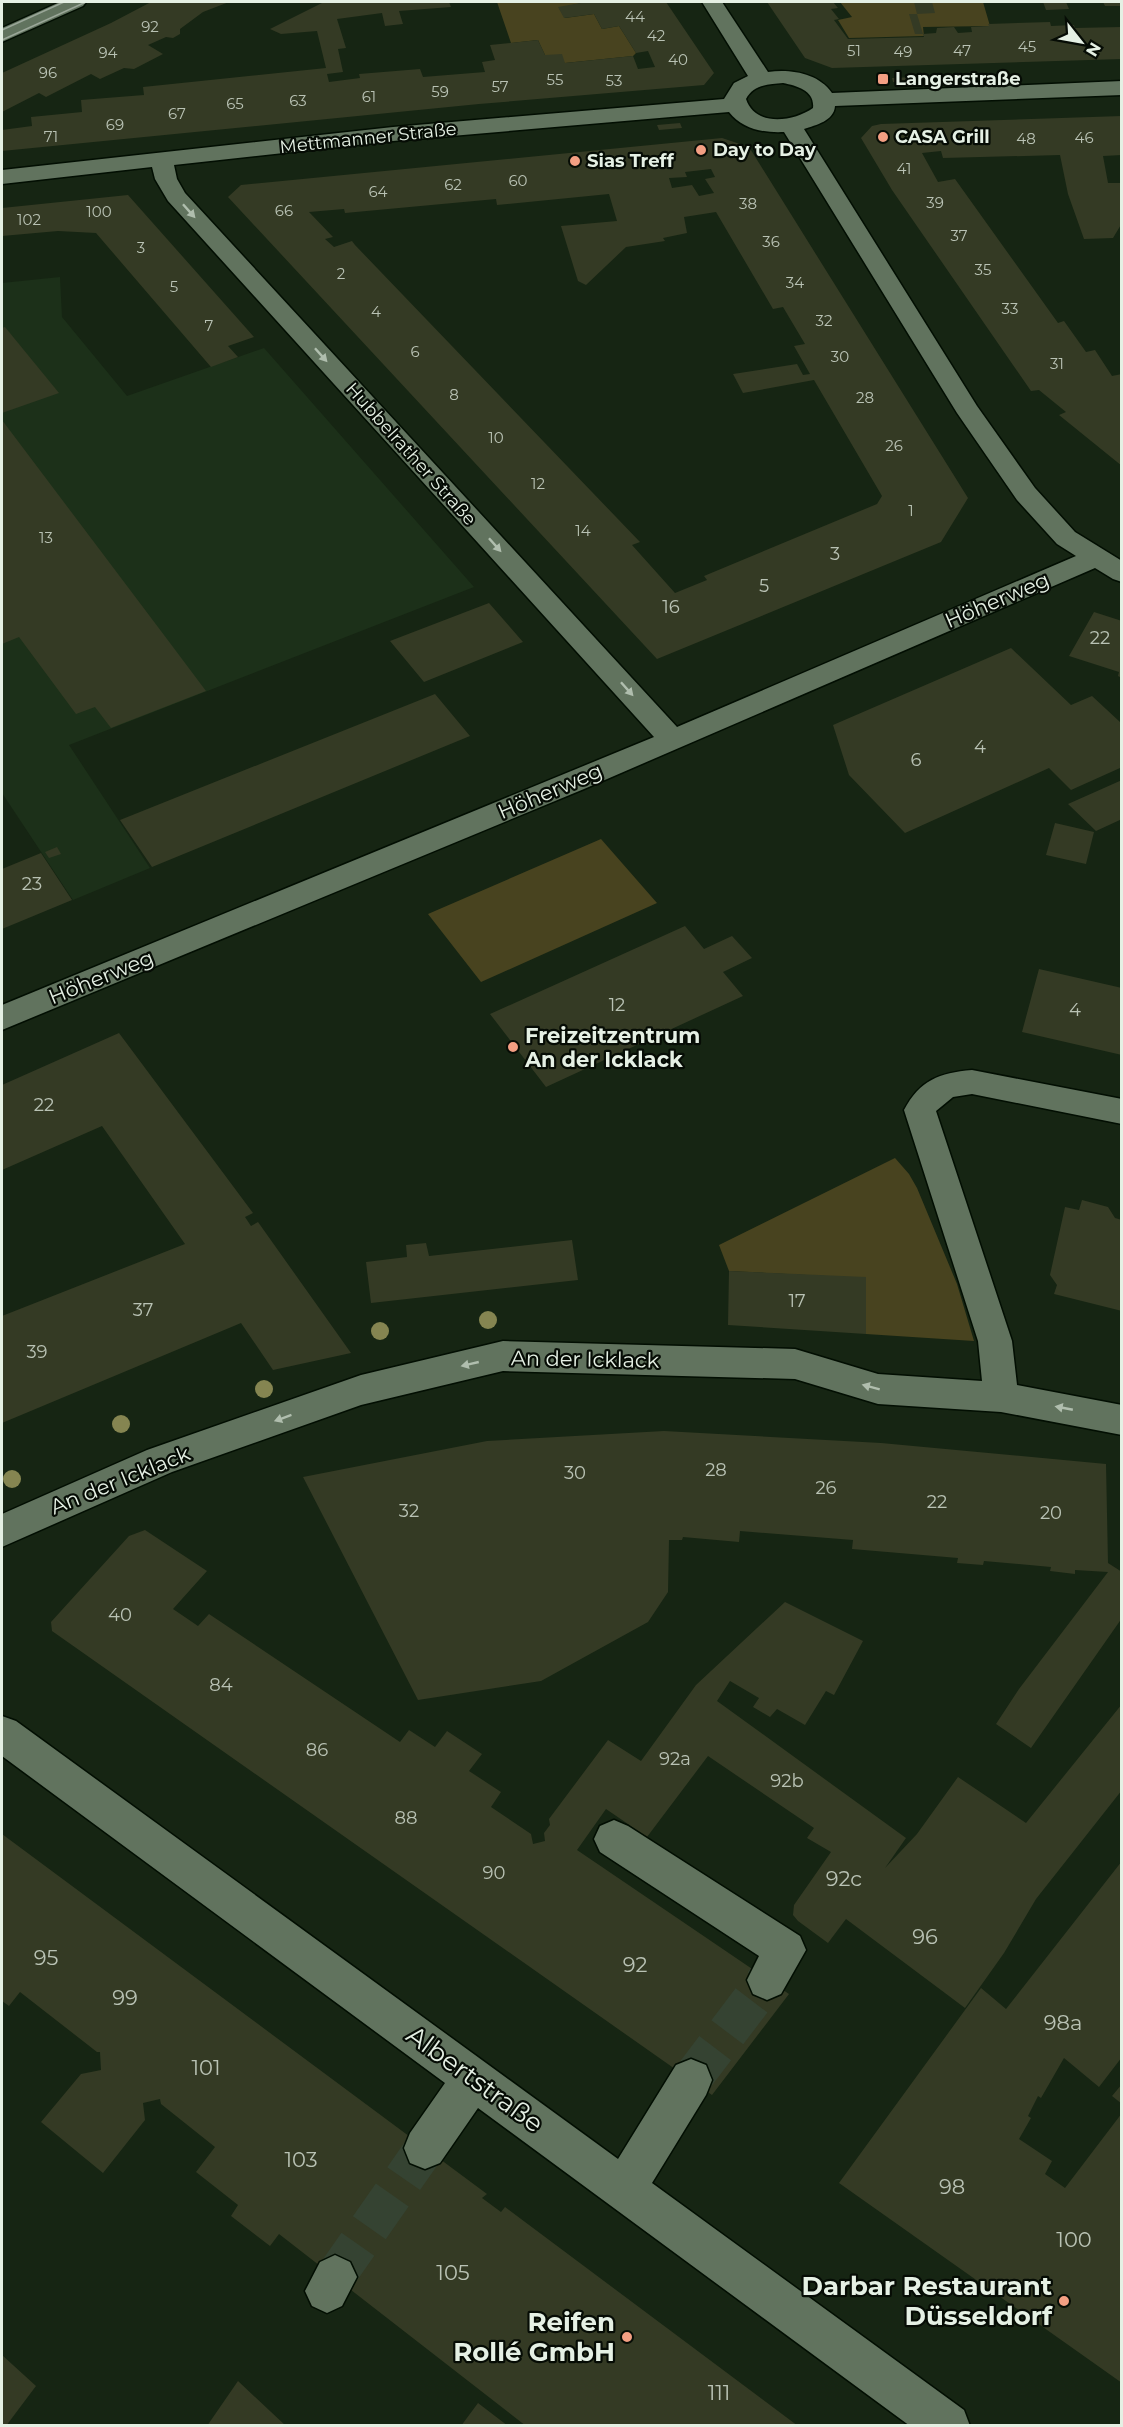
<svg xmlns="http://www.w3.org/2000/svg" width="1123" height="2427" font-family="Montserrat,sans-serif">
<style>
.built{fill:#1c3019}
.green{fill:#48431f}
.building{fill:#343a24;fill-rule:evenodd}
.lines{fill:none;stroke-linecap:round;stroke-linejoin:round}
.minor-tunnel{stroke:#354332;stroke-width:40;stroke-dasharray:40 20;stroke-linecap:butt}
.minor-casing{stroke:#020e02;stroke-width:3}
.minor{fill:#61735e;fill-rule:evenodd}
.tram{stroke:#9aa698;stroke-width:1.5}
.tree{fill:#858551}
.oneway{fill:#b0beae}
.poi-dot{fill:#f39f83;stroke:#060c05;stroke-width:2}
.labels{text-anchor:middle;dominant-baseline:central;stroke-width:4.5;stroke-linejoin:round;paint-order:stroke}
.far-number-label{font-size:15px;fill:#b9c2b4}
.far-poi-label{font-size:18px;font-weight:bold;fill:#e5f0e4;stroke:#060c05;text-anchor:start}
.far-street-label{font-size:18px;fill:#e5f0e4;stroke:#060c05}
.number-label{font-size:18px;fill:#b9c2b4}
.street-label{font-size:21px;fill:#e5f0e4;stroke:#060c05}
.poi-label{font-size:21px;font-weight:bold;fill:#e5f0e4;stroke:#060c05;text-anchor:start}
.near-number-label{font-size:21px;fill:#b9c2b4}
.near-street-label{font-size:26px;fill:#e5f0e4;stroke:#060c05}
.near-poi-label{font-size:26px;font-weight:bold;fill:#e5f0e4;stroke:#060c05;text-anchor:end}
</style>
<rect width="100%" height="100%" fill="#162513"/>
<!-- built -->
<path class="built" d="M60 277 62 317 127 396 264 348 474 587 69 745 150 868 73 900 2 793V283Z"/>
<!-- green -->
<path class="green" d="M497 2H586L559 8 565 18 594 14 602 29 619 26 636 53 633 56 565 63 545 55 538 40 511 43Z
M840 2H983L990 26 923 27 924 36 849 38 838 20 852 17Z
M601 839 657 903 481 982 428 914Z
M895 1158 909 1174 917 1188 957 1284 974 1341 866 1334V1278L729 1271 719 1245Z"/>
<!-- building -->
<path class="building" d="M151 2H229L203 12 180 29V34L173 38 166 37 148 45 163 54 134 69 124 68 100 79 91 74 46 97 39 93 2 112V73L111 23Z
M324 2H449L451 7 399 11 403 24 385 26 382 13 337 19 346 48 338 49 343 72 327 74 329 82 360 78 359 74 420 69 423 77 485 72 482 62 495 60 490 45 538 40 545 55 562 54 565 63 633 56 638 69 655 67 648 51 636 53 619 26 602 29 594 14 564 18 558 7 586 2H666L714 73 704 85 479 104 2 151V130L32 126 31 117 82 112 81 100 144 95 143 87 326 68 317 31 281 34 270 29Z
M767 2H833L838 8 831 9 839 19 834 20 848 39 924 37 923 34 936 33 937 28 954 27 958 33 972 32 971 27 989 26 988 24 1050 22 1051 26 1074 25 1075 28 1122 27V59L832 68 805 58Z
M914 2H932L935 13 917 14Z
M1043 2H1066L1069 9 1046 10Z
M1103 2H1122V6H1105Z
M909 14H917L923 34H915Z
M915 77 916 82H893L892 78Z
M1122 116V155L1103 156 1108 183H1122V223L1113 238 1084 239 1068 194 1060 155 943 158 941 151 922 153 938 182 955 179 1058 323 1064 321 1086 352 1095 350 1112 376 1122 374V466L1059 415 1066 412 1039 390 1031 391 892 190 861 138 872 126 881 124Z
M680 123 682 128 659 130 657 125Z
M722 138 749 147 968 498 941 542 657 659 228 197 241 185ZM711 169 715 177 705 179 714 193 699 196 692 185 672 188 669 178 687 177 685 172ZM609 194 617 221 561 226 578 281 586 285 626 247 665 241 663 238 687 233 684 217 716 212 773 309 783 307 805 344 794 346 810 374 803 375 797 364 733 374 743 393 814 380 882 496 877 504 704 576 707 580 675 593 632 545 640 542 355 245 352 241 334 247 325 239 333 237 309 212 344 209 345 213 496 199 497 205Z
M128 195 254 337 228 346 238 357 211 367 96 233 58 231 2 236V208Z
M5 327 59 393 2 413V328Z
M2 420 167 639 206 691 111 728 95 707 76 714 19 637 2 644Z
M489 603 523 642 424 682 390 641Z
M1094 612 1122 621V678L1118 676 1119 672 1069 656Z
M1011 648 1071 705 1092 696 1120 722V768L1071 790 1049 768 905 833 849 775 833 725Z
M435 694 470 736 152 867 120 820Z
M1122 780V819L1096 831 1068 804Z
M1055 823 1094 832 1086 864 1046 855Z
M57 847 61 854 49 858 45 852Z
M41 853 72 900 2 929V869Z
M685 926 704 949 732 936 752 958 723 972 743 996 546 1087 490 1014Z
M1039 969 1122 988V1055L1022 1032Z
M119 1033 253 1213 245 1217 251 1226 258 1222 351 1353 273 1370 241 1323 2 1423V1316L185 1244 102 1126 2 1170V1085Z
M1082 1200 1108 1207 1115 1218 1122 1220V1311L1054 1294 1057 1285 1050 1275 1065 1207 1079 1210Z
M572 1240 578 1280 371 1303 366 1262 407 1257 406 1245 426 1243 429 1256Z
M729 1271 866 1277V1334L728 1325Z
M664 1431 881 1443 1106 1464 1108 1563 1122 1572V1618L1031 1748 996 1724 1019 1689 1108 1572 1075 1570V1574L1050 1571 1051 1567 984 1561 983 1565 957 1563 958 1558 852 1549 853 1540 740 1531 739 1542 683 1537 682 1540H669L668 1592 648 1622 541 1681 418 1700 303 1477 487 1441Z
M145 1530 207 1571 173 1609 198 1626 209 1614 400 1742 409 1730 435 1747 447 1731 482 1754 469 1771 501 1792 491 1807 531 1834 533 1844 545 1841 544 1833 550 1825 549 1819 608 1740 641 1761 696 1685 785 1602 863 1641 834 1695 826 1691 805 1725 777 1709 770 1717 753 1707 759 1698 730 1681 717 1701 906 1838 885 1868 917 1834 958 1777 1026 1823 1122 1704V1790L1036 1899 1004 1953 965 2008 846 1919 828 1943 798 1921 793 1915 794 1905 831 1852 807 1838 814 1828 708 1756 647 1837 606 1809 577 1850 789 1994 712 2095 52 1631 51 1622 129 1536Z
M2 1834 487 2194 482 2198 501 2212 505 2207 798 2426H526L279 2234 270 2246 231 2216 238 2205 196 2172 215 2147 161 2104 160 2099 143 2103 145 2120 103 2173 41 2122 81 2074 101 2070 100 2052H97L20 1992 9 2006 2 2001Z
M1122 1861V2057L1099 2087 1064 2058 1041 2098 1038 2096 1028 2116 1031 2118 1019 2139 1052 2161 1045 2174 1065 2188 1122 2113V2383L839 2183 981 1988 1006 2009Z
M1122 2084V2104L1112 2096Z
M2 2355 36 2386 6 2426H2Z
M238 2381 286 2426H207Z
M478 2403 508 2426H461Z"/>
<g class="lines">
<!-- minor-tunnel -->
<path class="minor-tunnel" d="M691 2080 767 1980
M335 2277 425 2148"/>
<defs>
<path id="minor" d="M60 2H86L83 6 2 42V28Z
M702 2H722L768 72C791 69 818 73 832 93L1122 81V95L835 106C834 121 816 125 804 129L977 406 1035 488 1075 532 1122 561V582L1113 579 1095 568 584 789 2 1030V1005L654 737 168 201 155 179 152 167 2 184V170L393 127 724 99 734 83 748 76ZM783 83C798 86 815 91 813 108 793 122 755 127 746 99 753 85 769 84 783 83ZM729 112C742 129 763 133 784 132L957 413 1017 500 1057 544 1076 556 677 727 185 193 177 179 174 165 393 141Z
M972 1070 1122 1099V1124L972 1094 953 1097 936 1111 1012 1341 1017 1385 1122 1405V1435L1001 1412 878 1404 795 1379 503 1371 361 1405 172 1472 2 1547V1514L147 1450 361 1375 503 1341 795 1349 878 1374 982 1381 978 1341 904 1110C920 1080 939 1073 972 1070Z
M2 1716 16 1721 618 2159 676 2065 691 2059 706 2065 712 2080 706 2095 652 2183 964 2410 970 2426H910L478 2108 440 2163 425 2169 410 2163 404 2148 410 2133 445 2083 2 1756Z
M614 1820 628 1826 800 1936 806 1950 781 1994 767 2000 753 1994 747 1980 759 1956 600 1852 594 1839 600 1826Z
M335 2255 350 2262 357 2277 342 2306 327 2313 312 2306 305 2291 320 2262Z"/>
</defs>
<!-- minor casing -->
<use href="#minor" class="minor-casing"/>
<!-- minor -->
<use href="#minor" class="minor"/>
<!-- tram -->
<path class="tram" d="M2 30 64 2
M2 40 86 2"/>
</g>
<!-- trees -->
<g class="tree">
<circle cx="488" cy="1320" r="9"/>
<circle cx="380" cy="1331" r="9"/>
<circle cx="264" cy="1389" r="9"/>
<circle cx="121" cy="1424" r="9"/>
<circle cx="12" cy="1479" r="9"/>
</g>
<!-- one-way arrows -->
<defs><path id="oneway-solid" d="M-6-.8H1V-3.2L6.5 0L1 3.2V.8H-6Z" transform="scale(1.5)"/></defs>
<g class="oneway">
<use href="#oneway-solid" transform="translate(189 211) rotate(48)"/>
<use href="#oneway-solid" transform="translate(321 355) rotate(48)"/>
<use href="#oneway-solid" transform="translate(495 545) rotate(48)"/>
<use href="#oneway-solid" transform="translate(627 689) rotate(48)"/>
<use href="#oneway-solid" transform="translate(470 1364) rotate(167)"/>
<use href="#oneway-solid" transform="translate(871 1387) rotate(-165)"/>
<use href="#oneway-solid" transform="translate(1064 1408) rotate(-169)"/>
<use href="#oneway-solid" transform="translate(283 1418) rotate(160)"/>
</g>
<!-- markers -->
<g class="poi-dot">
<rect x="877" y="73" width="12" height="12" rx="3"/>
<circle cx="883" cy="137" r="6"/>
<circle cx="701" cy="150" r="6"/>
<circle cx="575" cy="161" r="6"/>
<circle cx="513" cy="1047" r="6"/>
<circle cx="1064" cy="2301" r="6"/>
<circle cx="627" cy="2337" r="6"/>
</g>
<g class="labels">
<!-- far-number labels -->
<g class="far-number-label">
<text x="635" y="16">44</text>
<text x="150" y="26">92</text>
<text x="656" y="35">42</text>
<text x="1027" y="46">45</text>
<text x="854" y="50">51</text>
<text x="962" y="50">47</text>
<text x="903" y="51">49</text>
<text x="108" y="52">94</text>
<text x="678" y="59">40</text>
<text x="48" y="72">96</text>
<text x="555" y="79">55</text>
<text x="614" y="80">53</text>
<text x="500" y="86">57</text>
<text x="440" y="91">59</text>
<text x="369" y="96">61</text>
<text x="298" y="100">63</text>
<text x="235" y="103">65</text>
<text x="177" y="113">67</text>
<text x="115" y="124">69</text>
<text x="51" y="136">71</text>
<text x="1084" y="137">46</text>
<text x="1026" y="138">48</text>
<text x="904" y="168">41</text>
<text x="518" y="180">60</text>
<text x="453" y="184">62</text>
<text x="378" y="191">64</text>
<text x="935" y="202">39</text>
<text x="748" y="203">38</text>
<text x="284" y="210">66</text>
<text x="99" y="211">100</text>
<text x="29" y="219">102</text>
<text x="959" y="235">37</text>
<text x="771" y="241">36</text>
<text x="141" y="247">3</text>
<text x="983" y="269">35</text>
<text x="341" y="273">2</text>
<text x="795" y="282">34</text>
<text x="174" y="286">5</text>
<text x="1010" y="308">33</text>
<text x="376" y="311">4</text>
<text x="824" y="320">32</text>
<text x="209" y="325">7</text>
<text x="415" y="351">6</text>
<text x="840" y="356">30</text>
<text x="1057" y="363">31</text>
<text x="454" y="394">8</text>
<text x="865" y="397">28</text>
<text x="496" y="437">10</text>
<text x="894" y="445">26</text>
<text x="538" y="483">12</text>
<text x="911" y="510">1</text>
<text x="583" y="530">14</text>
<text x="46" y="537">13</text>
</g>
<!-- far-poi labels -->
<g class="far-poi-label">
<text x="895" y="79">Langerstraße</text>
<text x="895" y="137">CASA Grill</text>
<text x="713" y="150">Day to Day</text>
<text x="587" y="161">Sias Treff</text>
</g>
<!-- far-street labels -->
<g class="far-street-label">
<text transform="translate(368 138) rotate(-6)">Mettmanner Straße</text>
<text transform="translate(411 454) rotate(48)">Hubbelrather Straße</text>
</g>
<!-- number labels -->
<g class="number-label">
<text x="835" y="554">3</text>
<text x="764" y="586">5</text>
<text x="671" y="607">16</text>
<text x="1100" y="638">22</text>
<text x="980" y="747">4</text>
<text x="916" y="760">6</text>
<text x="32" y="884">23</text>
<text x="617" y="1005">12</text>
<text x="1075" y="1010">4</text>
<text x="44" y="1105">22</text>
<text x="797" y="1301">17</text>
<text x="143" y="1310">37</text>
<text x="37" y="1352">39</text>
<text x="716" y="1470">28</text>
<text x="575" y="1473">30</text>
<text x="826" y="1488">26</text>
<text x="937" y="1502">22</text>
<text x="409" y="1511">32</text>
<text x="1051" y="1513">20</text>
<text x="120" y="1615">40</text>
<text x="221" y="1685">84</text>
<text x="317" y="1750">86</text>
<text x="675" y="1759">92a</text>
<text x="787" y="1781">92b</text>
<text x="406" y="1818">88</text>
<text x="494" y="1873">90</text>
</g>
<!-- street labels -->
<g class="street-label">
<text transform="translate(997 600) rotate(-23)">Höherweg</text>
<text transform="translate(550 791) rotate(-23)">Höherweg</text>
<text transform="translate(101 977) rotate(-22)">Höherweg</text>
<text transform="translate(585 1359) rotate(1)">An der Icklack</text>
<text transform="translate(120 1480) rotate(-22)">An der Icklack</text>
</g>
<!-- poi labels -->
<g class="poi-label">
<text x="525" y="1035">Freizeitzentrum<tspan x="525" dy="24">An der Icklack</tspan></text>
</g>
<!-- near-number labels -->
<g class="near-number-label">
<text x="844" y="1878">92c</text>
<text x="925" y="1936">96</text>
<text x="46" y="1957">95</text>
<text x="635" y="1964">92</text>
<text x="125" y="1997">99</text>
<text x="1063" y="2022">98a</text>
<text x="206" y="2067">101</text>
<text x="301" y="2159">103</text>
<text x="952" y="2186">98</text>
<text x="1074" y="2239">100</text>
<text x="453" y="2272">105</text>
<text x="719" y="2392">111</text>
</g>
<!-- near-street labels -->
<g class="near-street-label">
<text transform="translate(475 2079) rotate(36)">Albertstraße</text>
</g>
<!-- near-poi labels -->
<g class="near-poi-label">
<text x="1052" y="2286">Darbar Restaurant<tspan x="1052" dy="30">Düsseldorf</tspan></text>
<text x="615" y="2322">Reifen<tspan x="615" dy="30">Rollé GmbH</tspan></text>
</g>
</g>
<!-- border -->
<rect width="1123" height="2427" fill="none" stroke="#e5f0e4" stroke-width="6"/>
<!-- north arrow -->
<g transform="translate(1081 42) rotate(121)" stroke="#060c05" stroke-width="4.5" paint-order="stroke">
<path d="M0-4.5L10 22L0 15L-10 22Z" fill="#e5f0e4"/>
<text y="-9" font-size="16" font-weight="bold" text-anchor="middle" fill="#e5f0e4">N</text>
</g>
</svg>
